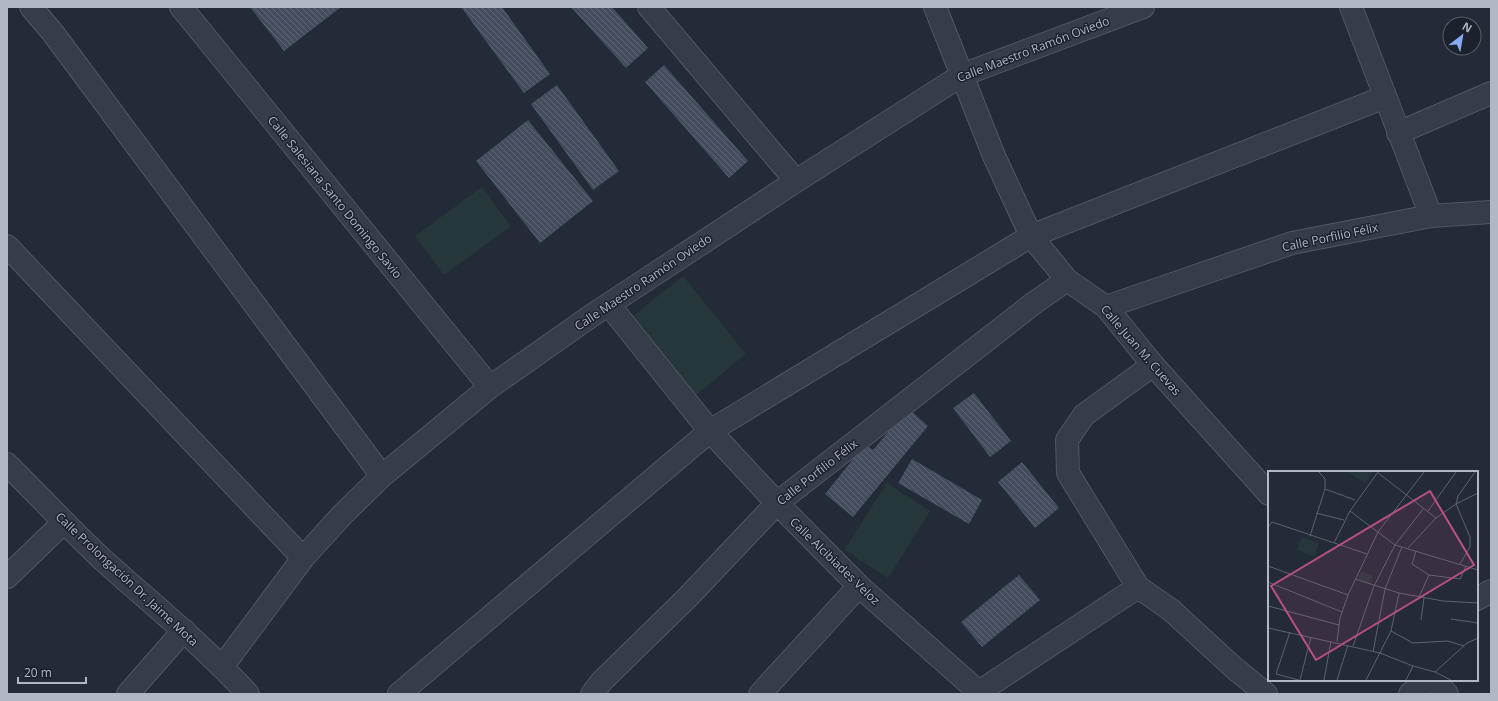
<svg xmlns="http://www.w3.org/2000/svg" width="1498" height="701" font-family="'Open Sans',sans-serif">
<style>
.garden{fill:#26373a}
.building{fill:url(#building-back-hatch)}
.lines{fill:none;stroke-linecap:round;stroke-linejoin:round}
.minor-casing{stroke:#515764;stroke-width:24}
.minor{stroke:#363c49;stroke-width:22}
.labels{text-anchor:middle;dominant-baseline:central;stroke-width:3;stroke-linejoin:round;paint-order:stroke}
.street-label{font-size:12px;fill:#b1b7c5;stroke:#1b212d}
.inset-road{fill:none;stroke:#5c6270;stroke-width:1}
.view{fill:#bc5080;fill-opacity:0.15;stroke:#bc5080;stroke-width:2}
.inset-edge{fill:none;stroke:#b1b7c5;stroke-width:2}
</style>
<defs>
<pattern id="building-back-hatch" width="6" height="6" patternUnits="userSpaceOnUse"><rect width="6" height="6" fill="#444d5d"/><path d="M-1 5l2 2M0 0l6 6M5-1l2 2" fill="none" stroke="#5d6473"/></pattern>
</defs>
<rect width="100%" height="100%" fill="#232a38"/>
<!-- garden -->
<path class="garden" d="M482 187 511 226 444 275 415 236Z
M683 276 746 354 696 395 633 316Z
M887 483 930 511 888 578 844 550Z"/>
<!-- building -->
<path class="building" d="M250 7H341L284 51Z
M461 7H502L550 74 524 93Z
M571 7H612L648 48 626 68Z
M664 65 748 161 729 178 645 82Z
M557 85 619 171 593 190 531 104Z
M528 120 593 201 540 243 476 161Z
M974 393 1011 441 990 457 953 408Z
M908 408 928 426 853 517 825 494 865 444 873 450Z
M912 459 982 500 969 524 898 483Z
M1022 462 1059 508 1035 528 998 482Z
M1019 575 1040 600 982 647 961 622Z"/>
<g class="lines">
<defs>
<path id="minor" d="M31 7 53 33 382 476
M181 7 490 387
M649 7 796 181
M935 7 994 156 1031 236 1067 280 1106 307 1153 365 1269 494
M1351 7 1431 216
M1398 133 1491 93
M7 246 303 558
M609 305 710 431 777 503 859 586 981 694
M1106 307 1292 243 1431 216 1491 212
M1153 365 1084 415 1067 440 1068 473 1138 587 1171 610 1233 667 1266 694
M7 464C39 496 70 529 103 560 152 604 203 645 248 694
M7 577 64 522
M1477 599 1491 591
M222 667 303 558 343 514 382 476 490 387 591 316 796 181 962 75 1143 7
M1435 680 1447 694
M979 692 1138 587
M128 694 184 630
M399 694 710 431 1031 236 1385 97
M592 694 602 681 687 598 777 503 1034 303 1067 280
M760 694 859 586
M1410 694 1429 680"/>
</defs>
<!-- minor casing -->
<use href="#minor" class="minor-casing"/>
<!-- minor -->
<use href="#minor" class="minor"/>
</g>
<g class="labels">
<!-- street labels -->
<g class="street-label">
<text transform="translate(1033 49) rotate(-21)">Calle Maestro Ramón Oviedo</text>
<text transform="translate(335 197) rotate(51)">Calle Salesiana Santo Domingo Savio</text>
<text transform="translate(1330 237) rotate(-12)">Calle Porfilio Félix</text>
<text transform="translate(643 282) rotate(-34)">Calle Maestro Ramón Oviedo</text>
<text transform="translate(1141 350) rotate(49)">Calle Juan M. Cuevas</text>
<text transform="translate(817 472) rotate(-38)">Calle Porfilio Félix</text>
<text transform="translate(835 561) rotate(44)">Calle Alcibiades Veloz</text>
<text transform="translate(127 579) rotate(43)">Calle Prolongación Dr. Jaime Mota</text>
</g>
</g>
<!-- overview -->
<g transform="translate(1268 471)">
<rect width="210" height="210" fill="#232a38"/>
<path d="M79 1H104L97 12Z" fill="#26373a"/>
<path d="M34 66 51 72 46 86 29 79ZM93 100 105 105 102 112 90 108Z" fill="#26373a"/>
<path class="inset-road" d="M51 1 57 8V18M109 1 168 47M110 1 82 40 127 74 210 99M160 40 188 1M48 42 76 49M0 56 4 51 99 83M42 65 57 18 87 29M66 72 82 40M140 77 168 47 188 33 210 22M148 80 144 93 161 104 192 108 198 95M192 93 202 76V66L188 33 190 25 207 1M0 95 80 124M87 108 131 122 175 130 210 132M0 111 74 141M151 126 161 104M0 135 71 154M183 148 210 152M153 149 156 127M0 157 112 182 145 195 167 201 183 209M123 160 145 172 180 170 196 175M22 161 8 203 31 209M69 171 72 147 80 124 110 61 156 1M85 175 106 115 127 74 156 37M105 181 117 118 134 76M167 201 199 172 210 167M32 209 43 166M56 209 63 170M69 209 80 174M98 209 123 160 131 122M138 209 145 195"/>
<path class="view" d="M162 20 206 94 48 189 3 115Z"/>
<rect width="210" height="210" class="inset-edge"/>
</g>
<!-- border -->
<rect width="1498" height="701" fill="none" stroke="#b1b7c5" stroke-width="16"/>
<!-- north arrow -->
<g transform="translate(1462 36) rotate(31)"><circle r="19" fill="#1b212d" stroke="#575d6a"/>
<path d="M0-3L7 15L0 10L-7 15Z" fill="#89a9f2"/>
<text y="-6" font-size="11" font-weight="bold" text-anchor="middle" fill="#b1b7c5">N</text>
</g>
<!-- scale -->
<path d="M18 677v6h68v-6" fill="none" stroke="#b1b7c5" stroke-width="2"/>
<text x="24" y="677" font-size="12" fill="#b1b7c5" stroke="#1b212d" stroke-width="3" paint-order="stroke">20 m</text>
</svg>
